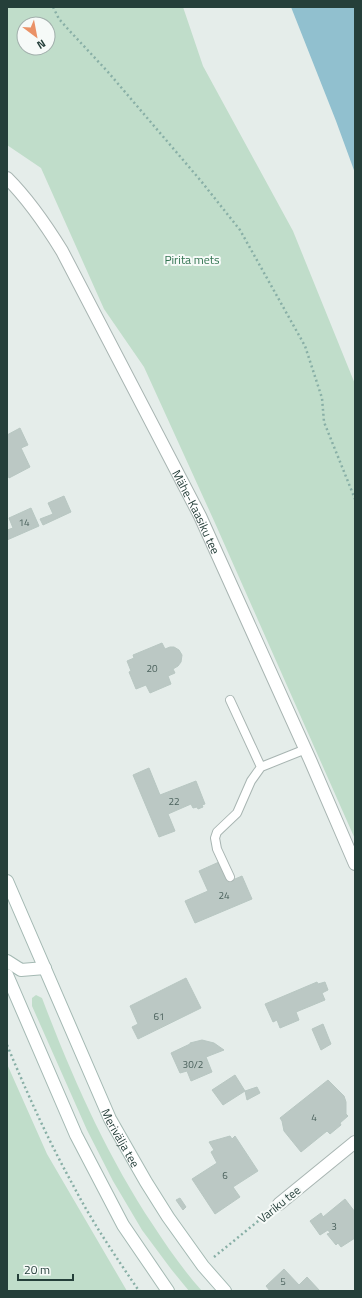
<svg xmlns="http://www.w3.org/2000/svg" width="362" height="1298" font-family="'Titillium Web',sans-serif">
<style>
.green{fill:#c0ddca;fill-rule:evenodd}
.water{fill:#91c0cf}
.building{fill:#bbc8c4;stroke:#b8c7c2}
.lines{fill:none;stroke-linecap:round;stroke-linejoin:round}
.service-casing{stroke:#a8b5b2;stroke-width:10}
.minor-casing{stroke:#a8b5b2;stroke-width:14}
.secondary-casing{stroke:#a4b9b3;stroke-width:14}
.path{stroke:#88afa6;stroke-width:2.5;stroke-dasharray:2 3;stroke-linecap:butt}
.service{stroke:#fff;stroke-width:8}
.minor{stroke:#fff;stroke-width:12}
.secondary{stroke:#fff;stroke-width:12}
.labels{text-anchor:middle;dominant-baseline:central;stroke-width:4;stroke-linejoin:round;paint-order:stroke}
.number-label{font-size:10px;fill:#4a615c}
.park-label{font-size:12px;fill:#317350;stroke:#f6faf8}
.street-label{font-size:12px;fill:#253f3a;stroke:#f6faf8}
</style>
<rect width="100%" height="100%" fill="#e5edea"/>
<!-- green -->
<path class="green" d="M7 7H183L203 66 293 231 355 384V839L215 523 144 367 104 309 41 168 7 145ZM24 24H48V48H24Z
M36 995 42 998C72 1077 106 1154 153 1225 168 1248 184 1271 202 1291H189L171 1269 142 1230 113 1181 87 1130 32 1006V998Z
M7 1064 47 1154 127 1291H7Z"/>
<!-- water -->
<path class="water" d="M291 7H355V173L336 121Z"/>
<!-- building -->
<path class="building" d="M20 428 28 445 21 448 30 467 9 478 7 474V435Z
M64 496 71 512 43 525 40 519 53 514 48 503Z
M31 508 39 526 7 540V530L13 528 9 518Z
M162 643 165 649 170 647H174L179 650 182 655 181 662 178 666 173 669 175 673 168 676 171 684 150 693 146 685 136 689 129 672 131 671 127 661 134 658 133 655Z
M149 768 160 795 196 781 205 804 202 805 203 807 198 809 197 807 193 808 191 804 168 814 175 831 159 837 133 775Z
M219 862 228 882 242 876 252 899 195 923 185 901 208 891 199 871Z
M186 978 201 1008 138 1039 132 1027 138 1024 130 1006Z
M317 982 318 984 325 982 328 990 322 993 325 1000 296 1012 299 1020 280 1028 277 1020 273 1022 265 1004Z
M323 1024 331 1044 321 1050 312 1029Z
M202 1040 214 1043 224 1050 206 1057 212 1072 191 1081 187 1071 180 1073 171 1053 190 1044V1043Z
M235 1075 245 1091 223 1105 212 1090Z
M328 1080 344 1096 346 1102V1114L348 1116 340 1123 341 1125 330 1134 327 1131 301 1152 284 1131 282 1121 280 1118Z
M257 1087 260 1093 247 1100 245 1091Z
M230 1136 232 1139 235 1136 258 1171 233 1187 240 1197 215 1214 192 1179 217 1163 211 1152 214 1150 209 1142Z
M180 1198 186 1207 183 1210 176 1200Z
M345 1199 355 1212V1238L341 1247 338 1243 336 1245 327 1234 330 1233 328 1230 320 1235 310 1221 321 1213 323 1217Z
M284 1269 299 1285 307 1277 320 1291H270L266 1286Z"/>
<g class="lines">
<defs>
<path id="service" d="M230 700 261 767
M230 877 217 849 215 838 217 832 237 813 251 781 261 767 306 749"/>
<g id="minor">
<path id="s1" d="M7 178C29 200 46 225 62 251L200 516 311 762 355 864"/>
<path d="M279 1204 355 1142"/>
</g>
<g id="secondary">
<path id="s2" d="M7 881 110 1119 146 1182 168 1217 203 1266 225 1291"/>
<path d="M7 961 21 970 45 968"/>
<path d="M7 975 76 1135 123 1225 168 1291"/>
</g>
</defs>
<!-- service casing -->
<use href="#service" class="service-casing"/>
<!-- minor casing -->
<use href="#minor" class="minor-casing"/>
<!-- secondary casing -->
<use href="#secondary" class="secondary-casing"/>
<!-- path -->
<path class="path" d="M53 7 59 19 67 28 108 72 201 181 240 230 305 346 322 398 324 422 355 499
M7 1045C27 1093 48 1140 73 1185 92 1222 116 1257 139 1291
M214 1257 268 1213"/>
<!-- service -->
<use href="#service" class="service"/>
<!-- minor -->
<use href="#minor" class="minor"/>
<!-- secondary -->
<use href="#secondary" class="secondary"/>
</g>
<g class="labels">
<!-- number labels -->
<g class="number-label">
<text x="24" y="522">14</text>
<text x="152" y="668">20</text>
<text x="174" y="801">22</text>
<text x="224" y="895">24</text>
<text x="159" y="1016">61</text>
<text x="193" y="1064">30/2</text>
<text x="314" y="1117">4</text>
<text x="225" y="1175">6</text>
<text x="334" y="1226">3</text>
<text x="283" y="1281">5</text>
</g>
<!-- park labels -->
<g class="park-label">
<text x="192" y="259">Pirita mets</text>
</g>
<!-- street labels -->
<g class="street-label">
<text stroke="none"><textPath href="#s1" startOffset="385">Mähe-Kaasiku tee</textPath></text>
<text stroke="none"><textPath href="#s2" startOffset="281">Merivälja tee</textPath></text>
<text transform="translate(279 1204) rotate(-39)">Variku tee</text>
</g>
</g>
<!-- border -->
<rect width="362" height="1298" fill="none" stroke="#253f3a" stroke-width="16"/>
<!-- north arrow -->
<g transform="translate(36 36) rotate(148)"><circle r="19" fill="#f6faf8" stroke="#a2afac"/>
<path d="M0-3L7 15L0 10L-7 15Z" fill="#ea9267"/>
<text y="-6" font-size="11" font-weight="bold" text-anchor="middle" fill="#253f3a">N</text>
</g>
<!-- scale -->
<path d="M18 1274v6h55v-6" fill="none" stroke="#253f3a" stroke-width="2"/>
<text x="24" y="1274" font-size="12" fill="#253f3a" stroke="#f6faf8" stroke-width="3" paint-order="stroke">20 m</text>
</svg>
